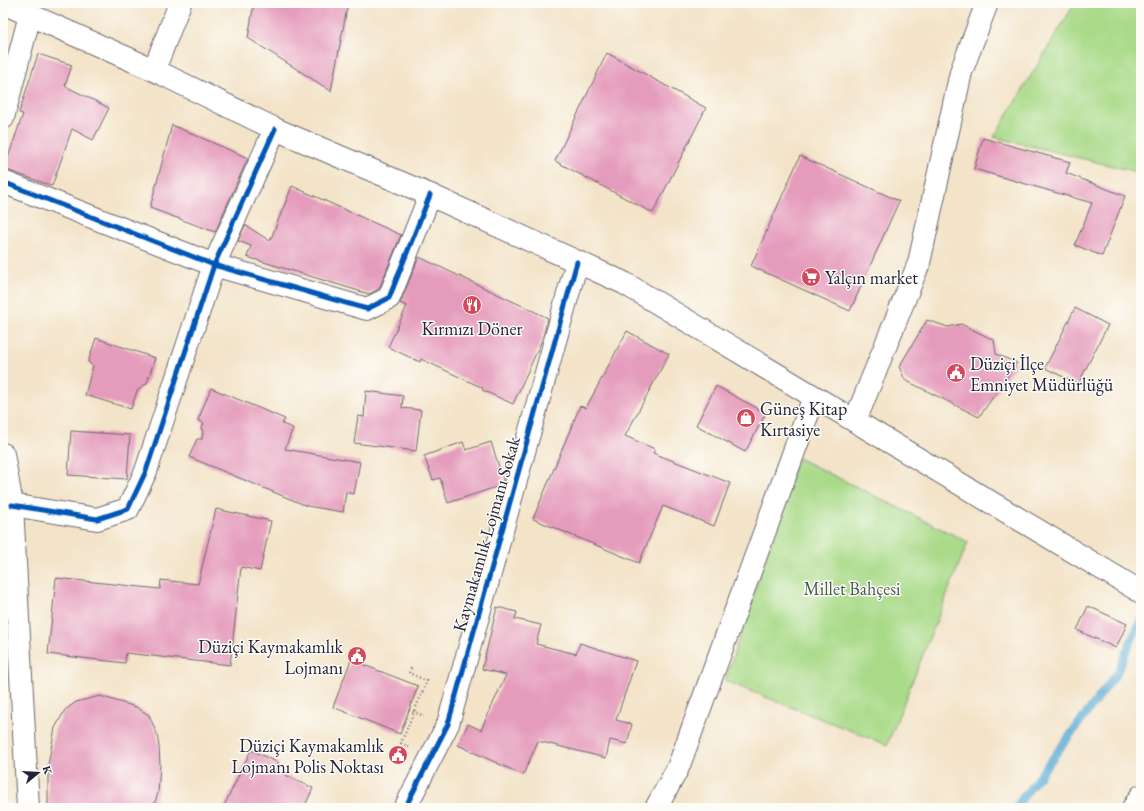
<svg xmlns="http://www.w3.org/2000/svg" width="1144" height="811" font-family="'EB Garamond',serif">
<style>
.green{fill:#a9da88;stroke:#667e62}
.lines{fill:none;stroke-linecap:round;stroke-linejoin:round}
.stream{stroke:#59a9d3;stroke-width:8}
.building{fill:#e59cbc}
.minor-casing{stroke:#6b666c;stroke-width:24}
.major-casing{stroke:#6b666c;stroke-width:24}
.path{stroke:#6b666c;stroke-width:2.5;stroke-dasharray:1 3;stroke-linecap:butt}
.minor{stroke:#fff;stroke-width:22}
.major{stroke:#fff;stroke-width:22}
.cycleway-casing{stroke:#fdfcf7;stroke-width:8}
.cycleway{stroke:#0057b8;stroke-width:5}
.labels{text-anchor:middle;dominant-baseline:central;stroke-width:3;stroke-linejoin:round;paint-order:stroke}
.poi-label{font-size:18px;fill:#22223b;stroke:#fdfcf7;text-anchor:start}
.street-label{font-size:18px;fill:#22223b;stroke:#fdfcf7}
.park-label{font-size:18px;fill:#4a5952;stroke:#fdfcf7}
</style>
<rect width="100%" height="100%" fill="#fdfcf7"/>
<filter id="ink" filterUnits="userSpaceOnUse"><feTurbulence type="fractalNoise" baseFrequency=".025" numOctaves="2"/><feDisplacementMap in="SourceGraphic" scale="8" xChannelSelector="R" yChannelSelector="G"/><feConvolveMatrix kernelMatrix="1 2 1 2 8 2 1 2 1" color-interpolation-filters="sRGB"/></filter>
<filter id="wash" filterUnits="userSpaceOnUse"><feTurbulence type="fractalNoise" baseFrequency=".012" numOctaves="4" result="noise"/><feDisplacementMap in="SourceGraphic" scale="16" xChannelSelector="R" yChannelSelector="G"/><feGaussianBlur stdDeviation="0.9" result="paint"/><feColorMatrix in="noise" values="0 0 0 0 0 0 0 0 0 0 0 0 0 0 0 0 0 1.4 0 .05"/><feComposite in="paint" operator="in"/></filter>
<g filter="url(#wash)">
<rect width="100%" height="100%" fill="#f3e3c8"/>
<!-- green -->
<path class="green" d="M1075 3H1141V173L994 137Z
M798 458 968 542 887 745 725 681Z"/>
<g class="lines">
<!-- stream -->
<path class="stream" d="M1015 808 1117 673 1141 619"/>
</g>
<g id="blocks">
<!-- building -->
<path class="building" d="M254 3H348L331 91 248 38Z
M607 53 706 108 653 213 555 161Z
M38 54 72 65 65 86 109 108 93 140 72 129 52 186 4 169 23 114 19 113Z
M172 125 248 158 215 232 150 208Z
M983 138 1070 162 1066 173 1125 196 1102 256 1075 245 1092 203 974 169Z
M800 156 899 201 850 311 751 266Z
M292 186 401 235 379 289 369 294 247 257 251 246 238 241 245 225 270 241Z
M419 257 548 318 542 340 513 404 482 390 483 388 421 359 420 362 388 347 407 306 400 303Z
M1075 308 1108 325 1078 384 1045 368Z
M927 320 948 327 961 324 994 340 996 354 1017 363 979 417 905 380 899 367Z
M627 331 669 354 625 436 655 449 653 453 730 483 714 526 663 506 639 563 533 519 580 406 586 408Z
M96 338 155 358 147 383 137 391 131 409 85 395 93 366 88 362Z
M716 386 766 413 745 452 696 425Z
M211 388 285 419 282 424 293 428 285 449 360 462 354 494 346 492 343 512 307 506 189 457 197 439H202L203 430 201 429 204 423 198 420Z
M366 391 403 396 402 408 421 410 416 451 354 443 358 416 364 417Z
M71 431 130 435 127 479 68 475Z
M463 442 466 450 491 442 503 479 502 485 448 503 440 478 433 480 424 456Z
M216 509 271 521 260 571 241 567 230 665 126 653 125 663 48 654 56 578 160 589 161 580 198 584Z
M1088 606 1127 624 1116 648 1077 630Z
M497 607 517 612 515 619 541 625 536 644 576 654 580 643 636 661 616 720 632 724 627 744 610 740 606 758 538 741 523 775 458 745 468 724 481 730 506 675 482 669Z
M351 660 418 686 400 734 333 707Z
M100 696 136 707 149 715 157 734 159 747 160 765 158 793 153 808H48V765L55 728 65 710 76 702Z
M251 750 279 763 275 770 313 788 304 808H223Z"/>
</g>
</g>
<g filter="url(#ink)">
<use href="#blocks" fill-opacity="0" stroke="#6b666c" stroke-width="1"/>
<g class="lines">
<defs>
<path id="minor" d="M154 70 180 3
M3 118 30 15
M3 182 214 265 367 309 389 298 430 195
M855 421 919 263 961 72 987 3
M3 454 12 505 28 808
M12 505 97 519 128 509 146 471 214 265 275 129
M405 808 448 724 577 262
M656 808 678 768 814 397
M1133 808 1141 796"/>
<path id="major" d="M3 3 154 70 275 129 430 195 624 283 1141 592"/>
</defs>
<!-- minor casing -->
<use href="#minor" class="minor-casing"/>
<!-- major casing -->
<use href="#major" class="major-casing"/>
<!-- path -->
<path class="path" d="M409 710 424 716
M409 747 401 743 427 681 409 673 412 666"/>
<!-- minor -->
<use href="#minor" class="minor"/>
<!-- major -->
<use href="#major" class="major"/>
<defs>
<path id="cycleway" d="M3 182 214 265 367 309 389 298 430 195
M12 505 97 519 128 509 146 471 214 265 275 129
M405 808 448 724 577 262"/>
</defs>
<!-- cycleway casing -->
<use href="#cycleway" class="cycleway-casing"/>
<!-- cycleway -->
<use href="#cycleway" class="cycleway"/>
</g>
</g>
<!-- icons -->
<defs>
<symbol id="supermarket-disc" viewBox="-11 -11 22 22"><circle r="9.5" fill="#d1495b" stroke="#fdfcf7"/><path d="M-6-5.5h2.5l.6 2H6L4.5 2H-2.5L-4.4-4H-6ZM-1.5 3.2a1.3 1.3 0 1 0 .1 0ZM3 3.2a1.3 1.3 0 1 0 .1 0Z" fill="#fff"/></symbol>
<symbol id="restaurant-disc" viewBox="-11 -11 22 22"><circle r="9.5" fill="#d1495b" stroke="#fdfcf7"/><path d="M-5-6h1v4h1v-4h1v4h1v-4h1v5L-1.5 .5V6h-2V.5L-5-1ZM5-6V6H3V1.5H1.5Q1.5-4 5-6Z" fill="#fff"/></symbol>
<symbol id="civic-disc" viewBox="-11 -11 22 22"><circle r="9.5" fill="#d1495b" stroke="#fdfcf7"/><path d="M-.6-6.5H3V-4.5H.6V-3L4-1V1h2V6H-6V1h2V-1L-.6-3ZM-1.2 2.5V6h2.4V2.5Z" fill="#fff"/></symbol>
<symbol id="shop-disc" viewBox="-11 -11 22 22"><circle r="9.5" fill="#d1495b" stroke="#fdfcf7"/><path d="M-5-2.5h2.3a2.7 3.5 0 0 1 5.4 0H5L5.5 6h-11ZM-1.5-2.5h3a1.5 2.3 0 0 0-3 0Z" fill="#fff"/></symbol>
</defs>
<g fill-rule="evenodd">
<use href="#supermarket-disc" x="800" y="266" width="22" height="22"/>
<use href="#restaurant-disc" x="461" y="294" width="22" height="22"/>
<use href="#civic-disc" x="945" y="362" width="22" height="22"/>
<use href="#shop-disc" x="735" y="407" width="22" height="22"/>
<use href="#civic-disc" x="346" y="645" width="22" height="22"/>
<use href="#civic-disc" x="387" y="744" width="22" height="22"/>
</g>
<g class="labels">
<!-- poi labels -->
<g class="poi-label">
<text x="825" y="277">Yalçın market</text>
<text x="472" y="328" text-anchor="middle">Kırmızı Döner</text>
<text x="970" y="363">Düziçi İlçe<tspan x="970" dy="21">Emniyet Müdürlüğü</tspan></text>
<text x="760" y="408">Güneş Kitap<tspan x="760" dy="21">Kırtasiye</tspan></text>
<text x="343" y="646" text-anchor="end">Düziçi Kaymakamlık<tspan x="343" dy="21">Lojmanı</tspan></text>
<text x="384" y="745" text-anchor="end">Düziçi Kaymakamlık<tspan x="384" dy="21">Lojmanı Polis Noktası</tspan></text>
</g>
<!-- street labels -->
<g class="street-label">
<text transform="translate(486 534) rotate(-74)">Kaymakamlık Lojmanı Sokak</text>
</g>
<!-- park labels -->
<g class="park-label">
<text x="852" y="588">Millet Bahçesi</text>
</g>
</g>
<!-- margin -->
<rect width="1144" height="811" fill="none" stroke="#fdfcf7" stroke-width="16"/>
<!-- north arrow -->
<g transform="translate(38 773) rotate(72)" stroke="#fdfcf7" stroke-width="3" paint-order="stroke">
<path d="M0-3L7 15L0 10L-7 15Z" fill="#22223b"/>
<text y="-6" font-size="11" font-weight="bold" text-anchor="middle" fill="#22223b">K</text>
</g>
</svg>
